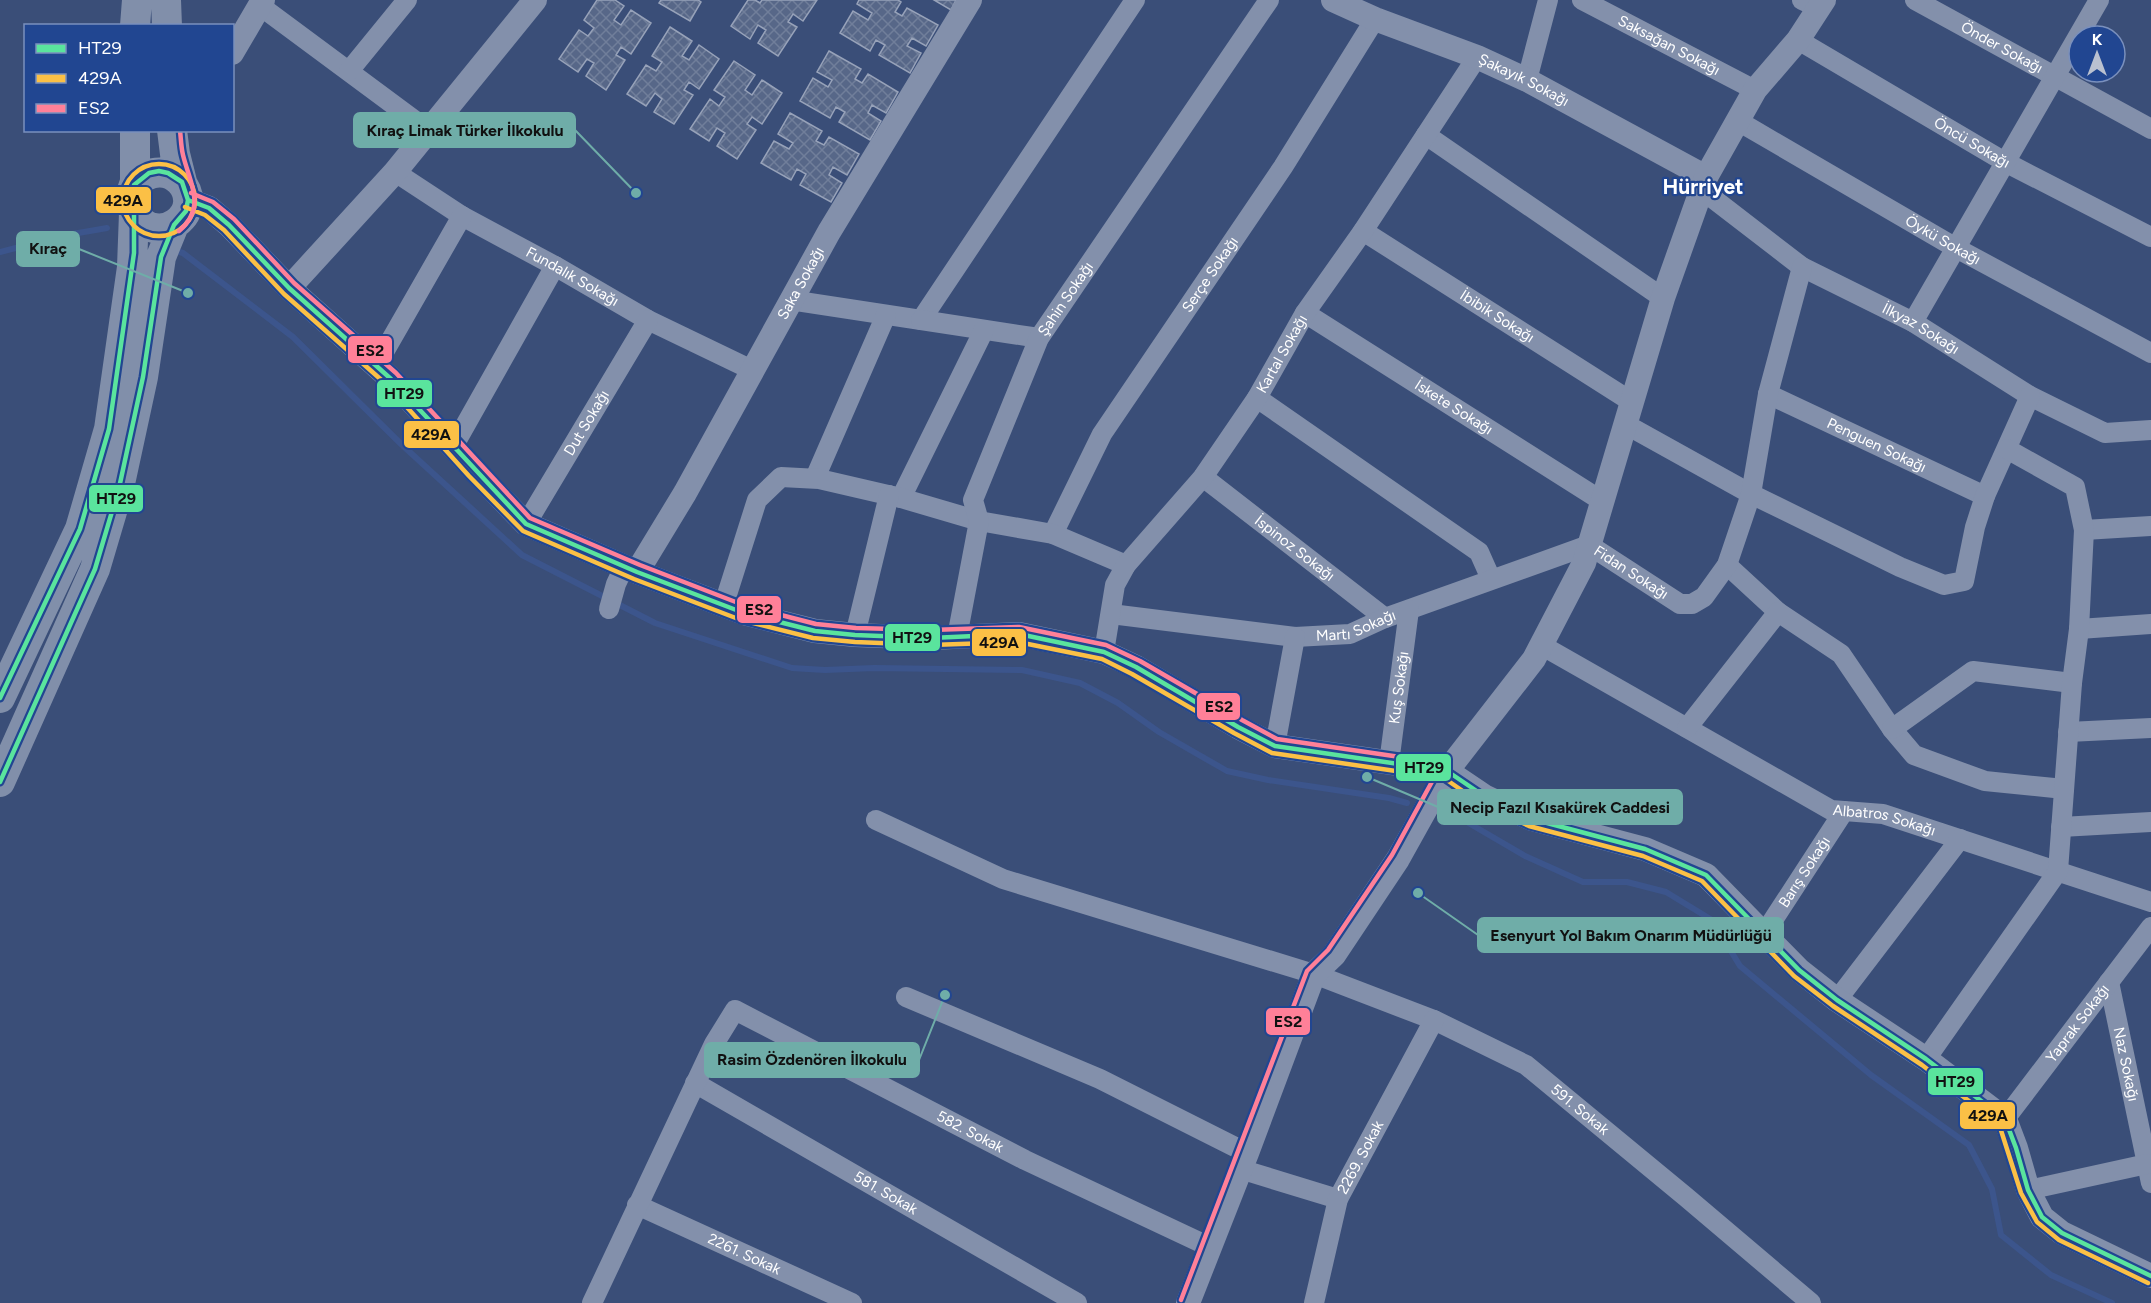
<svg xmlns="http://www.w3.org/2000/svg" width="2151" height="1303" font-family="Figtree,sans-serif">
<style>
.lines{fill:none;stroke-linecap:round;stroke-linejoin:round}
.stream{stroke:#3c558c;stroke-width:6}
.building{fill:url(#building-cross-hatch);stroke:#97a2b9;stroke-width:1.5}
.minor{stroke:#8390ab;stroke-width:20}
.tertiary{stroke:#8390ab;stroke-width:24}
.primary{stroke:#818faa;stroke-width:30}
.bus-1-casing{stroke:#214691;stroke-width:9}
.bus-2-casing{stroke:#214691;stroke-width:9}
.bus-3-casing{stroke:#214691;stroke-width:9}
.bus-1{stroke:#5ae49d;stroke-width:4.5}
.bus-2{stroke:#fbc046;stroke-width:4.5}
.bus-3{stroke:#ff8098;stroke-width:4.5}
.labels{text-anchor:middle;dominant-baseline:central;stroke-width:4.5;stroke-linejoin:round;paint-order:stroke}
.street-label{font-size:15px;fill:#fff;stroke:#214691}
.district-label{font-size:21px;font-weight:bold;fill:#fff;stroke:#214691}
.leader{fill:none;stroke:#6fada8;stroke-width:2}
.callout-dot{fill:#6fada8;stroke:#214691;stroke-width:2}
.callout{fill:#6fada8;stroke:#6fada8;stroke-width:2}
.callout-label{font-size:16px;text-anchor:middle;font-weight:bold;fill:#111}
.line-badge{stroke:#214691;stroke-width:2}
.pale-badge-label{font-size:16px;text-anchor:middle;font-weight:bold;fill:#111}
</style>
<defs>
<pattern id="building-cross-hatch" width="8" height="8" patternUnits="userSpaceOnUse" patternTransform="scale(1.5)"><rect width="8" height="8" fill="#576788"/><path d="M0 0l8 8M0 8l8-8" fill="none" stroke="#707e9a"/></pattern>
</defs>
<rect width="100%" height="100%" fill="#3a4e78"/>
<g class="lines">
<!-- stream -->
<path class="stream" d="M172 250 183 253 293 337 401 444 522 555 655 623 792 668 825 670 874 668 1022 670 1080 683 1118 703 1159 732 1227 771 1268 780 1389 798 1407 803
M0 252 61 236 107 228
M1460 818 1525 856 1583 882H1627L1666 892 1712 920 1740 966 1871 1075 1969 1145 1992 1189 2001 1235 2051 1275 2112 1303"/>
</g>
<!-- building -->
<path class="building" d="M597 0H615L624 6 614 20 621 25 631 10 651 23 631 54 621 47 616 55 625 60 606 90 586 76 594 63 587 59 578 72 559 59 579 30 588 36 594 28 584 20Z
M661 0H698L701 2 690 21 659 3Z
M748 0H755L760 3 762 0H817L803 21 793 14 788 22 797 27 778 56 758 43 766 30 758 25 750 39 731 26Z
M859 0H898L901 2 895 12 902 16 907 8 938 25 926 46 912 38 907 46 921 53 910 73 879 55 885 45 876 40 870 51 840 33 853 11 868 20 872 13 857 4Z
M934 0H956L951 10Z
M670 27 692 41 682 56 689 60 699 45 719 59 699 89 689 82 684 90 693 95 674 124 654 112 662 99 655 93 646 106 627 94 646 65 656 71 662 62 652 56Z
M829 51 861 69 855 79 862 83 868 74 898 92 886 113 872 105 868 113 881 121 870 140 839 122 845 112 843 111 836 107 830 118 800 101 813 78 828 87 832 80 817 72Z
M734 61 755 75 745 90 752 95 762 80 782 93 762 124 752 117 747 124 756 130 737 159 717 146 725 133 717 128 709 141 690 129 710 99 719 106 725 97 714 90Z
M790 113 822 131 816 141 824 145 829 137 859 154 847 175 833 167 829 175 842 183 831 202 800 185 806 174 797 169 791 180 761 163 774 141 789 149 793 143 778 134Z"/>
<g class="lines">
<!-- minor -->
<g class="minor">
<path id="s1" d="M1582 0 1755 90"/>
<path d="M1802 0 1819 8"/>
<path id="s2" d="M1915 0 2151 129"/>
<path d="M259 5 429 131"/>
<path id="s3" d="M1798 40 2005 162 2151 237"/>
<path d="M349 71 407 0"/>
<path d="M1527 80 1548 0"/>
<path id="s4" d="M1738 121 1956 248 2151 353"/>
<path d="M1426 135 1663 298"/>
<path id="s5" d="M395 172 462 216 555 266 648 320 754 371"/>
<path id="s6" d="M1702 190 1802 267 1913 322 2030 396 2105 433 2151 430"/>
<path id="s7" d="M1363 231 1632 402"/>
<path d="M790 300 921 320 1135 0"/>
<path id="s8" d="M1305 313 1602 501"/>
<path d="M921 320 1039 338"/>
<path d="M1913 322 2099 0"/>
<path d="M376 366 462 216"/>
<path id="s9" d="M1768 394 1985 496"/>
<path d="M1257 398 1479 552 1491 579"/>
<path d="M1625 424 1751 494 1900 567 1944 585 1964 581 1975 527 1985 496 2030 396"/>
<path d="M453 447 555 266"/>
<path id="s10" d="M1203 477 1385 618"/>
<path d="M815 478 886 315"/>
<path d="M901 498 984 330"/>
<path id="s11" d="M526 524 648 320"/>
<path d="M2084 530 2151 526"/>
<path id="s12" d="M1053 534 1102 434 1283 167 1375 19"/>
<path d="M1727 565 1778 612"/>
<path d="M724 604 757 500 781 477 819 479 901 498 979 521 1053 534 1126 565"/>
<path d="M609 609 616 584 624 567"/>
<path id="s13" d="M1111 614 1295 637 1350 634 1385 618 1589 545 1680 604H1692L1704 597 1727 565 1751 494 1768 394 1802 267"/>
<path d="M2079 629 2151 624"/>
<path d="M855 635 889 495"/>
<path id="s14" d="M957 637 979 521 973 500 1039 338 1269 0"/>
<path id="s15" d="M1541 645 1831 810 1883 814 2151 902"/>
<path id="s16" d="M1104 652 1115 585 1126 565 1203 477 1257 398 1305 313 1363 231 1477 57"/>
<path d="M1687 728 1778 612 1841 654 1892 729 1914 755 1985 781 2064 789"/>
<path d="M1892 729 1973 671 2072 683"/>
<path d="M2068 732 2151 728"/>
<path d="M1275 746 1295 637"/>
<path id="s17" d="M1389 763 1409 610"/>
<path id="s18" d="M876 820 1003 879 1314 974 1434 1020 1526 1065 1686 1197 1811 1303"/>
<path d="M2061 827 2151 822"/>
<path id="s19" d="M1764 934 1844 811"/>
<path id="s20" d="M2109 982 2151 1183"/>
<path d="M906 997 1100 1079 1247 1153"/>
<path d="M1837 1000 1960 839"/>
<path d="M1926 1059 2058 871 2072 683 2079 629 2084 530 2075 487 2007 449"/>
<path id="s21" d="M695 1083 1077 1303"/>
<path id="s22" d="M2005 1119 2151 927"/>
<path d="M1240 1169 1338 1199"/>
<path d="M2028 1190 2147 1164"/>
<path id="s23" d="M637 1205 852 1303"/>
<path id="s24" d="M592 1303 714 1044 735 1010 1025 1160 1210 1247"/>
<path id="s25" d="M1314 1303 1338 1199 1434 1020"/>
</g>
<!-- tertiary -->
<g class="tertiary">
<path id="s26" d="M1333 0 1375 19 1477 57 1527 80 1706 177"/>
<path d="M232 53 263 0"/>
<path d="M188 200 209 208 229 225 289 288 391 379 475 471 526 524 637 572 744 613 815 631 855 635 931 638 1019 634 1104 652 1136 667 1238 727 1275 746 1447 771 1484 796 1532 819 1645 849 1706 875 1799 970 1837 1000 1926 1059 2005 1119 2016 1148 2028 1190 2042 1217 2062 1233 2151 1276"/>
<path d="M289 288 395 172 535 0"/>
<path id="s27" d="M637 572 685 493 829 232 970 0"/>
<path d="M1188 1303 1247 1153 1314 974 1334 955 1398 859 1447 771 1534 659 1584 563 1663 298 1706 177 1755 90 1798 40 1824 0"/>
</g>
<!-- primary -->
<path class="primary" d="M166 0 167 26
M135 26 137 0
M172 130 175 154 182 182
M134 185C168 149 209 199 176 223 169 228 159 230 150 227 138 222 128 208 131 194 132 189 134 186 135 181 135 164 135 147 135 130
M0 698 80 529 109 429 132 267 134 213
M0 782 95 569 119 488 143 377 161 257 174 225"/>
<defs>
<path id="bus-1" d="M188 200 209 208 229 225 289 288 391 379 526 524 637 572 744 613 815 631 855 635 931 638 1019 634 1104 652 1136 667 1238 727 1275 746 1447 771 1484 796 1532 819 1645 849 1706 875 1799 970 1837 1000 1926 1059 2005 1119 2016 1148 2028 1190 2042 1217 2062 1233 2151 1276
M0 698 80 529 109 429 134 253V213L131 196 134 185 149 173 159 171 168 173 182 182 188 200 186 211 174 225 161 257 143 377 119 488 95 569 0 782"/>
<path id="bus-2" d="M123 200a36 36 0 1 1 72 0a36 36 0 1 1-72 0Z
M185 207 205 215 224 230 284 294 386 384 469 476 523 531 634 579 741 620 813 638 855 642 931 645 1018 642 1102 659 1132 674 1234 733 1272 753 1444 778 1480 803 1529 826 1643 856 1702 881 1794 976 1833 1006 1922 1065 1999 1124 2021 1193 2037 1222 2059 1240 2148 1283"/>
<path id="bus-3" d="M191 193 213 202 234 219 294 283 396 373 530 518 640 565 746 606 816 624 856 628 931 630 1019 627 1106 645 1140 661 1242 720 1277 739 1448 764
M179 231C207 207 190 184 183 155 181 147 181 139 180 130
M1181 1300 1307 971 1328 950 1392 855 1440 767"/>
</defs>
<!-- bus-1 casing -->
<use href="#bus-1" class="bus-1-casing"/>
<!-- bus-2 casing -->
<use href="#bus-2" class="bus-2-casing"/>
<!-- bus-3 casing -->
<use href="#bus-3" class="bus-3-casing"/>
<!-- bus-1 -->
<use href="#bus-1" class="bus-1"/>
<!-- bus-2 -->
<use href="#bus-2" class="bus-2"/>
<!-- bus-3 -->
<use href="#bus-3" class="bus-3"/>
</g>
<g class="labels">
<!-- street labels -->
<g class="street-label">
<text stroke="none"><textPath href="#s1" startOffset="98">Saksağan Sokağı</textPath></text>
<text stroke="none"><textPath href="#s2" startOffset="99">Önder Sokağı</textPath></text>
<text stroke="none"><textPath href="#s26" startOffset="207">Şakayık Sokağı</textPath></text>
<text stroke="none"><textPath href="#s3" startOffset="202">Öncü Sokağı</textPath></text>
<text stroke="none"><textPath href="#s4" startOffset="237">Öykü Sokağı</textPath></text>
<text stroke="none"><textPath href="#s12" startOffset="304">Serçe Sokağı</textPath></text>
<text stroke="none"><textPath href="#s5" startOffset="206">Fundalık Sokağı</textPath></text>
<text stroke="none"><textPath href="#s27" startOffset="332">Saka Sokağı</textPath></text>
<text stroke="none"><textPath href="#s14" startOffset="362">Şahin Sokağı</textPath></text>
<text stroke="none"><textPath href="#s7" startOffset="159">İbibik Sokağı</textPath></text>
<text stroke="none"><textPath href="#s6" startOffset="260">İlkyaz Sokağı</textPath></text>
<text stroke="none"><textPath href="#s16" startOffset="354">Kartal Sokağı</textPath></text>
<text stroke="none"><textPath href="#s8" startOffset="176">İskete Sokağı</textPath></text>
<text stroke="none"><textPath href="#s11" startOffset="118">Dut Sokağı</textPath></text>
<text stroke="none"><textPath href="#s9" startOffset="120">Penguen Sokağı</textPath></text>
<text stroke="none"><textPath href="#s10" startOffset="116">İspinoz Sokağı</textPath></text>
<text stroke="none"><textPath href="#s13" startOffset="546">Fidan Sokağı</textPath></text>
<text stroke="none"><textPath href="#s13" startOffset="248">Martı Sokağı</textPath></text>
<text stroke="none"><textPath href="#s17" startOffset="76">Kuş Sokağı</textPath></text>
<text stroke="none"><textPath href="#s15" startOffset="388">Albatros Sokağı</textPath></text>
<text stroke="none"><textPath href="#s19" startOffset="74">Barış Sokağı</textPath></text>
<text stroke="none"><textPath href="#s22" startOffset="120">Yaprak Sokağı</textPath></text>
<text stroke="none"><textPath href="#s20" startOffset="84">Naz Sokağı</textPath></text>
<text stroke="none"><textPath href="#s18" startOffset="766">591. Sokak</textPath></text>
<text stroke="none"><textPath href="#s24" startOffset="591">582. Sokak</textPath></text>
<text stroke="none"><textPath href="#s25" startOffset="154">2269. Sokak</textPath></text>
<text stroke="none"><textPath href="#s21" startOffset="220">581. Sokak</textPath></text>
<text stroke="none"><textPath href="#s23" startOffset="118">2261. Sokak</textPath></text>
</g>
<!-- district labels -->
<g class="district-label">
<text x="1703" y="186">Hürriyet</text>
</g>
</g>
<!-- callouts -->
<path class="leader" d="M636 193L575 130M188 293L79 249M1367 777L1438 807M1418 893L1478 935M945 995L919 1060"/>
<g class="callout-dot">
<circle cx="636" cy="193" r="6"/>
<circle cx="188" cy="293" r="6"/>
<circle cx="1367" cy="777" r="6"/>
<circle cx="1418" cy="893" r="6"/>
<circle cx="945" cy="995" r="6"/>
</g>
<g class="callout">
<rect x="354" y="113" width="221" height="34" rx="6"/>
<rect x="17" y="232" width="62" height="34" rx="6"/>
<rect x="1438" y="790" width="244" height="34" rx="6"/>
<rect x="1478" y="918" width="305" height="34" rx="6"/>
<rect x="705" y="1043" width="214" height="34" rx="6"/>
</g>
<g class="callout-label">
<text x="465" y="136">Kıraç Limak Türker İlkokulu</text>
<text x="48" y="254">Kıraç</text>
<text x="1560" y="813">Necip Fazıl Kısakürek Caddesi</text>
<text x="1631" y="941">Esenyurt Yol Bakım Onarım Müdürlüğü</text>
<text x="812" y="1065">Rasim Özdenören İlkokulu</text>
</g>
<g class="line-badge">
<rect x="95" y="186" width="57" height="28" rx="6" fill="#fbc046"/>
<rect x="347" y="335" width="46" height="29" rx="6" fill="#ff8098"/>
<rect x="376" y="379" width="57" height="29" rx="6" fill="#5ae49d"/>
<rect x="403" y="420" width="57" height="29" rx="6" fill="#fbc046"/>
<rect x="88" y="484" width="56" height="29" rx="6" fill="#5ae49d"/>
<rect x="736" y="595" width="46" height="29" rx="6" fill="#ff8098"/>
<rect x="884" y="623" width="57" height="29" rx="6" fill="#5ae49d"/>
<rect x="971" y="628" width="56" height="29" rx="6" fill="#fbc046"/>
<rect x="1196" y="692" width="45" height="29" rx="6" fill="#ff8098"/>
<rect x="1395" y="753" width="57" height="29" rx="6" fill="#5ae49d"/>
<rect x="1265" y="1007" width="46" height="29" rx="6" fill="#ff8098"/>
<rect x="1927" y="1067" width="57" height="29" rx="6" fill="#5ae49d"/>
<rect x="1959" y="1101" width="57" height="29" rx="6" fill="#fbc046"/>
</g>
<g class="pale-badge-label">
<text x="123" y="206">429A</text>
<text x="370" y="356">ES2</text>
<text x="404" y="399">HT29</text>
<text x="431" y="440">429A</text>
<text x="116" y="504">HT29</text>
<text x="759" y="615">ES2</text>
<text x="912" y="643">HT29</text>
<text x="999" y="648">429A</text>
<text x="1219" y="712">ES2</text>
<text x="1424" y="773">HT29</text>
<text x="1288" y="1027">ES2</text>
<text x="1955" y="1087">HT29</text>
<text x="1988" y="1121">429A</text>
</g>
<!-- legend -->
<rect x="24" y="24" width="210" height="108" fill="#214691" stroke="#7a90bd" stroke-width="1.5"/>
<rect x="36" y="44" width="30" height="9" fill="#5ae49d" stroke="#7a90bd" stroke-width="1.5"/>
<text x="78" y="54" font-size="18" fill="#ffffff">HT29</text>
<rect x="36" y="74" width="30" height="9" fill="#fbc046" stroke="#7a90bd" stroke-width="1.5"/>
<text x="78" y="84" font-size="18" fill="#ffffff">429A</text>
<rect x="36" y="104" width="30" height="9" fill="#ff8098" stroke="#7a90bd" stroke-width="1.5"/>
<text x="78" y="114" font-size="18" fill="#ffffff">ES2</text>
<!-- north arrow -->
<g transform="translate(2097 54)"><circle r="28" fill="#214691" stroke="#7a90bd" stroke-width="1.5"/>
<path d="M0-4.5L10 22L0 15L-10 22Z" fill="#bac1d0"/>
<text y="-9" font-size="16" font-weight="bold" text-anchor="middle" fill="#ffffff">K</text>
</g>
</svg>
